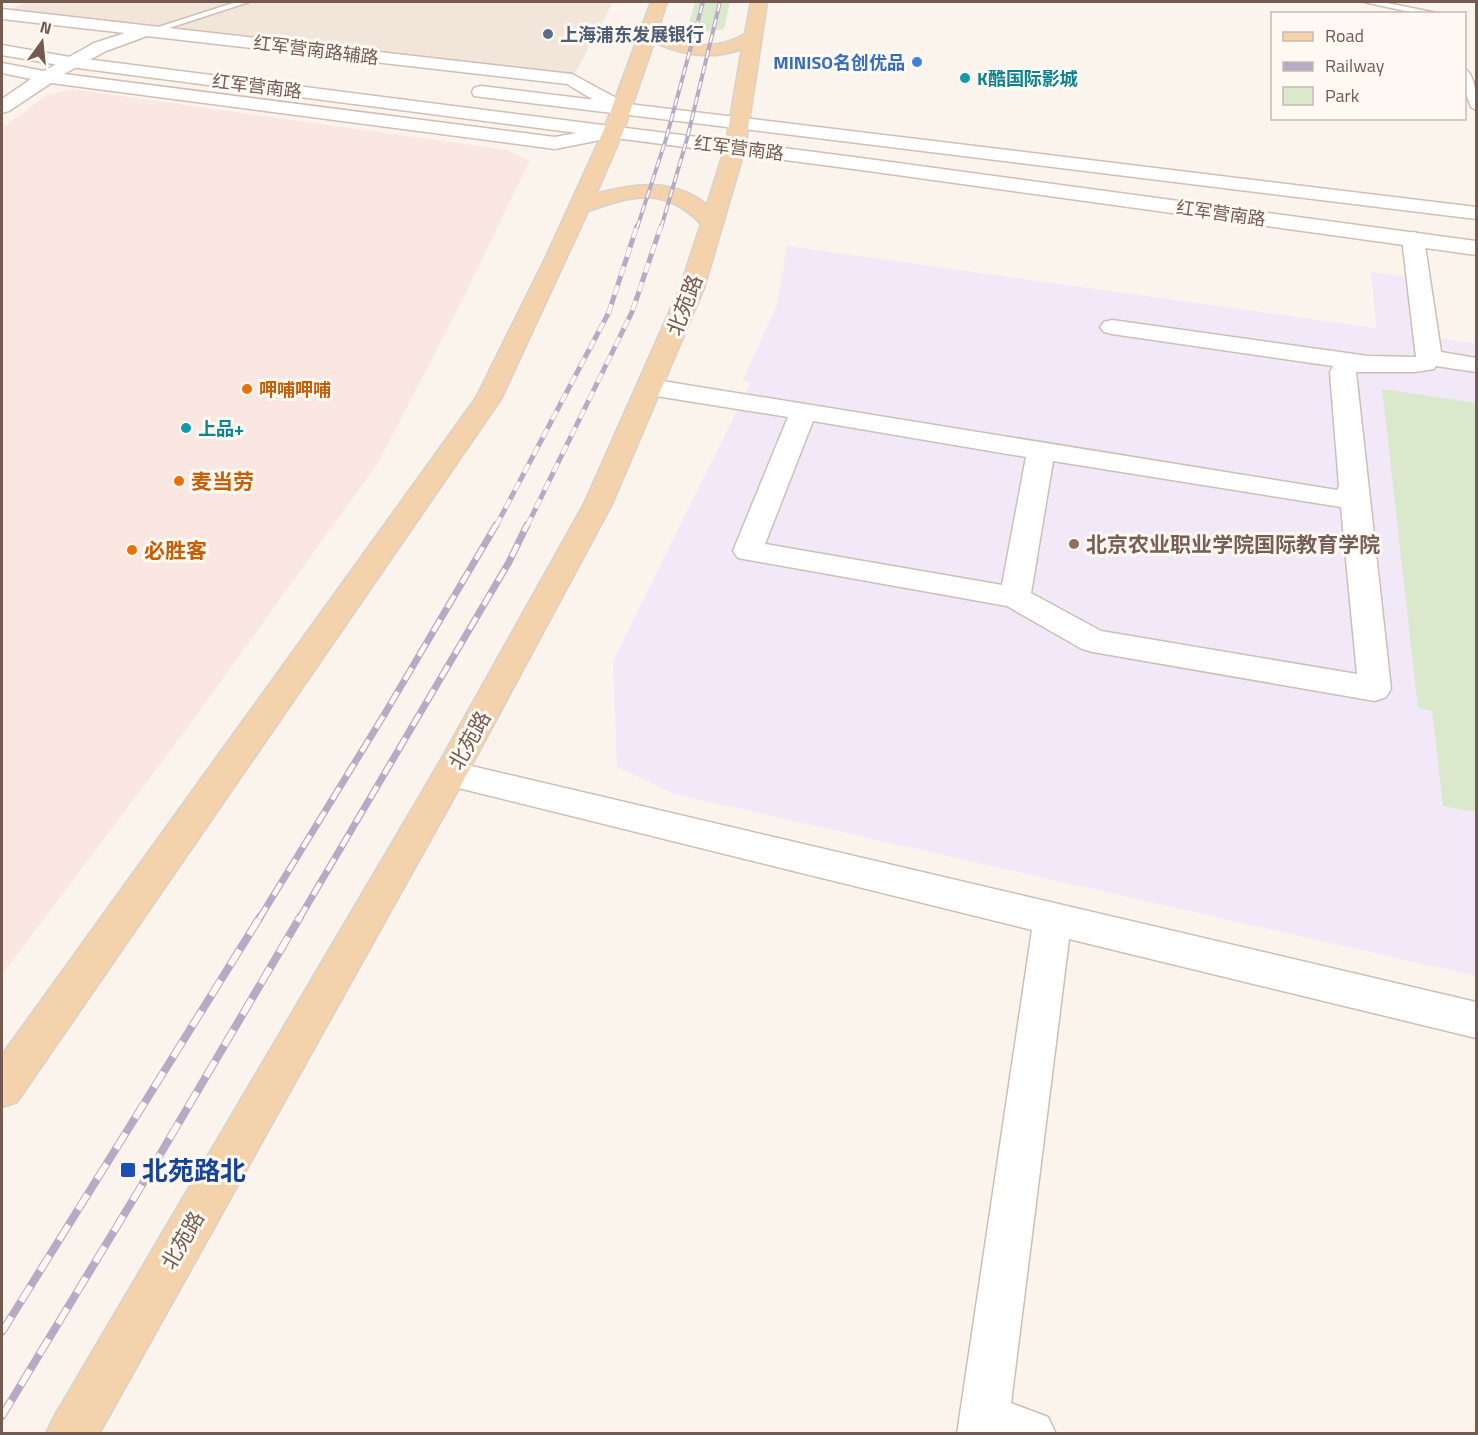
<svg xmlns="http://www.w3.org/2000/svg" width="1478" height="1435" font-family="'Titillium Web','Noto Sans SC',sans-serif">
<style>
.residential{fill:#f2e6db}
.commercial{fill:#fae7e2}
.education{fill:#f1e9f8}
.green{fill:#dae8cb}
.lines{fill:none;stroke-linecap:round;stroke-linejoin:round}
.lane-casing{stroke:#cfbeb5;stroke-width:3}
.street-casing{stroke:#cfbeb5;stroke-width:3}
.secondary-casing{stroke:#d2beb3;stroke-width:3}
.primary-casing{stroke:#d8d1ce;stroke-width:3}
.lane{fill:#fff;fill-rule:evenodd}
.street{fill:#fff;fill-rule:evenodd}
.secondary{fill:#fff;fill-rule:evenodd}
.primary{fill:#f3d2ac;fill-rule:evenodd}
.rail-far3-casing{stroke:#b6aac5;stroke-width:4}
.rail-far2-casing{stroke:#b6aac5;stroke-width:5}
.rail-far1-casing{stroke:#b6aac5;stroke-width:7}
.rail-casing{stroke:#b6aac5;stroke-width:8}
.rail-far3{stroke:#fef9f3;stroke-width:2;stroke-dasharray:8;stroke-linecap:butt}
.rail-far2{stroke:#fef9f3;stroke-width:4;stroke-dasharray:10;stroke-linecap:butt}
.rail-far1{stroke:#fef9f3;stroke-width:4.5;stroke-dasharray:14;stroke-linecap:butt}
.rail{stroke:#fef9f3;stroke-width:6;stroke-dasharray:18;stroke-linecap:butt}
.service-dot{fill:#5c6f8a;stroke:#fef9f3;stroke-width:2}
.shop-dot{fill:#3f7fe0;stroke:#fef9f3;stroke-width:2}
.culture-dot{fill:#0f9aa8;stroke:#fef9f3;stroke-width:2}
.food-dot{fill:#e8710a;stroke:#fef9f3;stroke-width:2}
.education-dot{fill:#8d6e63;stroke:#fef9f3;stroke-width:2}
.transit-dot{fill:#1a4fb4;stroke:#fef9f3;stroke-width:2}
.labels{text-anchor:middle;dominant-baseline:central;stroke-width:6;stroke-linejoin:round;paint-order:stroke}
.far-service-label{font-size:18px;font-weight:bold;fill:#4e5e75;stroke:#fef9f3;text-anchor:start}
.far-street-label{font-size:18px;fill:#755a51;stroke:#fef9f3}
.far-shop-label{font-size:18px;font-weight:bold;fill:#366cbe;stroke:#fef9f3;text-anchor:end}
.far-culture-label{font-size:18px;font-weight:bold;fill:#0d838f;stroke:#fef9f3;text-anchor:start}
.far-food-label{font-size:18px;font-weight:bold;fill:#c56008;stroke:#fef9f3;text-anchor:start}
.street-label{font-size:21px;fill:#755a51;stroke:#fef9f3}
.food-label{font-size:21px;font-weight:bold;fill:#c56008;stroke:#fef9f3;text-anchor:start}
.education-label{font-size:21px;font-weight:bold;fill:#785e54;stroke:#fef9f3;text-anchor:start}
.near-transit-label{font-size:26px;font-weight:bold;fill:#164399;stroke:#fef9f3;text-anchor:start}
</style>
<rect width="100%" height="100%" fill="#fbf4ec"/>
<!-- residential -->
<path class="residential" d="M26 2H613L572 79 2 14Z"/>
<!-- commercial -->
<path class="commercial" d="M71 89 507 150 530 160 460 305 378 463 183 734 2 975V128L47 95Z"/>
<!-- education -->
<path class="education" d="M787 246 1376 328 1371 272 1432 280 1440 338 1476 344V976L675 794 617 767 613 661 751 382 743 380 777 305Z"/>
<!-- green -->
<path class="green" d="M695 2H730L724 29 704 32 687 30Z
M1382 389 1476 403V812L1443 806 1432 711 1418 708Z"/>
<g class="lines">
<defs>
<path id="lane" d="M236 2H249L154 33 146 31Z
M1364 2H1382L1442 14H1419Z
M1464 68C1476 75 1476 97 1476 110L1471 107 1464 88Z"/>
<path id="street" d="M2 9 572 74 629 105 632 109 629 113H615L567 84 147 36 106 51 64 74 555 137 613 126 620 128 623 132 620 136 555 149 51 83 9 111 2 113V99L31 79 2 73V63L44 71 94 43 125 33 2 19Z
M1413 232 1421 234 1424 239 1441 352 1476 358V372L1436 366 1434 369 1415 372H1356L1391 689 1386 697 1375 701 1093 652 1082 649 1007 606 738 558 733 551 788 417 650 395 641 392 637 387 641 382 650 379 1337 490 1339 486 1330 372 1333 366 1112 334 1104 332 1100 327 1104 322 1112 320 1368 356 1416 357 1402 239 1405 234ZM813 421 1026 457 1002 585 765 544ZM1053 461 1341 507 1357 674 1101 631 1031 593Z
M450 761 1476 1002V1038L1069 939 1011 1403 1048 1417 1056 1434H957L1032 930 438 783 433 774 438 765Z"/>
<path id="secondary" d="M2 45 70 57 861 158 1476 241V255L861 170 70 67 2 55Z
M481 86 1476 207V219L474 96 472 92 474 88Z"/>
<path id="primary" d="M651 2H667L658 29C684 48 716 51 745 34L751 2H767L745 148 704 288 612 504 462 783 99 1434H46L54 1417 438 765 584 504 680 288 701 224C665 186 633 195 588 211L501 399 17 1102 2 1107V1055L476 398 546 257 603 132ZM654 42C683 56 712 60 742 49L725 148 707 205C674 178 634 183 596 194L623 132Z"/>
</defs>
<!-- lane casing -->
<use href="#lane" class="lane-casing"/>
<!-- street casing -->
<use href="#street" class="street-casing"/>
<!-- secondary casing -->
<use href="#secondary" class="secondary-casing"/>
<!-- primary casing -->
<use href="#primary" class="primary-casing"/>
<!-- lane -->
<use href="#lane" class="lane"/>
<!-- street -->
<use href="#street" class="street"/>
<!-- secondary -->
<use href="#secondary" class="secondary"/>
<!-- primary -->
<use href="#primary" class="primary"/>
<defs>
<path id="rail-far3" d="M637 228 666 139 703 2
M661 228 687 139 720 2"/>
<path id="rail-far2" d="M496 526 609 312 637 226
M527 526 632 312 661 226"/>
<path id="rail-far1" d="M259 919 384 715 496 525
M299 919 509 562 527 525"/>
<path id="rail" d="M2 1332 260 917
M2 1416 148 1175 300 917"/>
</defs>
<!-- rail-far3 casing -->
<use href="#rail-far3" class="rail-far3-casing"/>
<!-- rail-far2 casing -->
<use href="#rail-far2" class="rail-far2-casing"/>
<!-- rail-far1 casing -->
<use href="#rail-far1" class="rail-far1-casing"/>
<!-- rail casing -->
<use href="#rail" class="rail-casing"/>
<!-- rail-far3 -->
<use href="#rail-far3" class="rail-far3"/>
<!-- rail-far2 -->
<use href="#rail-far2" class="rail-far2"/>
<!-- rail-far1 -->
<use href="#rail-far1" class="rail-far1"/>
<!-- rail -->
<use href="#rail" class="rail"/>
</g>
<!-- markers -->
<circle class="service-dot" cx="548" cy="34" r="6"/>
<circle class="shop-dot" cx="917" cy="62" r="6"/>
<g class="culture-dot">
<circle cx="965" cy="78" r="6"/>
<circle cx="186" cy="428" r="6"/>
</g>
<g class="food-dot">
<circle cx="247" cy="389" r="6"/>
<circle cx="179" cy="481" r="6"/>
<circle cx="132" cy="550" r="6"/>
</g>
<circle class="education-dot" cx="1074" cy="544" r="6"/>
<rect class="transit-dot" x="120" y="1162" width="16" height="16" rx="3"/>
<g class="labels">
<!-- far-service labels -->
<g class="far-service-label">
<text x="560" y="34">上海浦东发展银行</text>
</g>
<!-- far-street labels -->
<g class="far-street-label">
<text transform="translate(316 50) rotate(7)">红军营南路辅路</text>
<text transform="translate(257 86) rotate(7)">红军营南路</text>
<text transform="translate(739 148) rotate(7)">红军营南路</text>
<text transform="translate(1221 213) rotate(8)">红军营南路</text>
</g>
<!-- far-shop labels -->
<g class="far-shop-label">
<text x="905" y="62">MINISO名创优品</text>
</g>
<!-- far-culture labels -->
<g class="far-culture-label">
<text x="977" y="78">K酷国际影城</text>
<text x="198" y="428">上品+</text>
</g>
<!-- far-food labels -->
<g class="far-food-label">
<text x="259" y="389">呷哺呷哺</text>
</g>
<!-- street labels -->
<g class="street-label">
<text transform="translate(684 305) rotate(-69)">北苑路</text>
<text transform="translate(469 740) rotate(-61)">北苑路</text>
<text transform="translate(182 1240) rotate(-60)">北苑路</text>
</g>
<!-- food labels -->
<g class="food-label">
<text x="191" y="481">麦当劳</text>
<text x="144" y="550">必胜客</text>
</g>
<!-- education labels -->
<g class="education-label">
<text x="1086" y="544">北京农业职业学院国际教育学院</text>
</g>
<!-- near-transit labels -->
<g class="near-transit-label">
<text x="142" y="1170">北苑路北</text>
</g>
</g>
<!-- border -->
<rect width="1478" height="1435" fill="none" stroke="#755a51" stroke-width="6"/>
<!-- legend -->
<rect x="1271" y="12" width="195" height="108" fill="#fef9f3" stroke="#c7b9b2" stroke-width="1.5"/>
<rect x="1283" y="32" width="30" height="9" fill="#f3d2ac" stroke="#c7b9b2" stroke-width="1.5"/>
<text x="1325" y="42" font-size="18" fill="#755a51">Road</text>
<rect x="1283" y="62" width="30" height="9" fill="#b6aac5" stroke="#c7b9b2" stroke-width="1.5"/>
<text x="1325" y="72" font-size="18" fill="#755a51">Railway</text>
<rect x="1283" y="87" width="30" height="18" fill="#dae8cb" stroke="#c7b9b2" stroke-width="1.5"/>
<text x="1325" y="102" font-size="18" fill="#755a51">Park</text>
<!-- north arrow -->
<g transform="translate(42 42) rotate(15)" stroke="#fef9f3" stroke-width="4.5" paint-order="stroke">
<path d="M0-4.5L10 22L0 15L-10 22Z" fill="#755a51"/>
<text y="-9" font-size="16" font-weight="bold" text-anchor="middle" fill="#755a51">N</text>
</g>
</svg>
